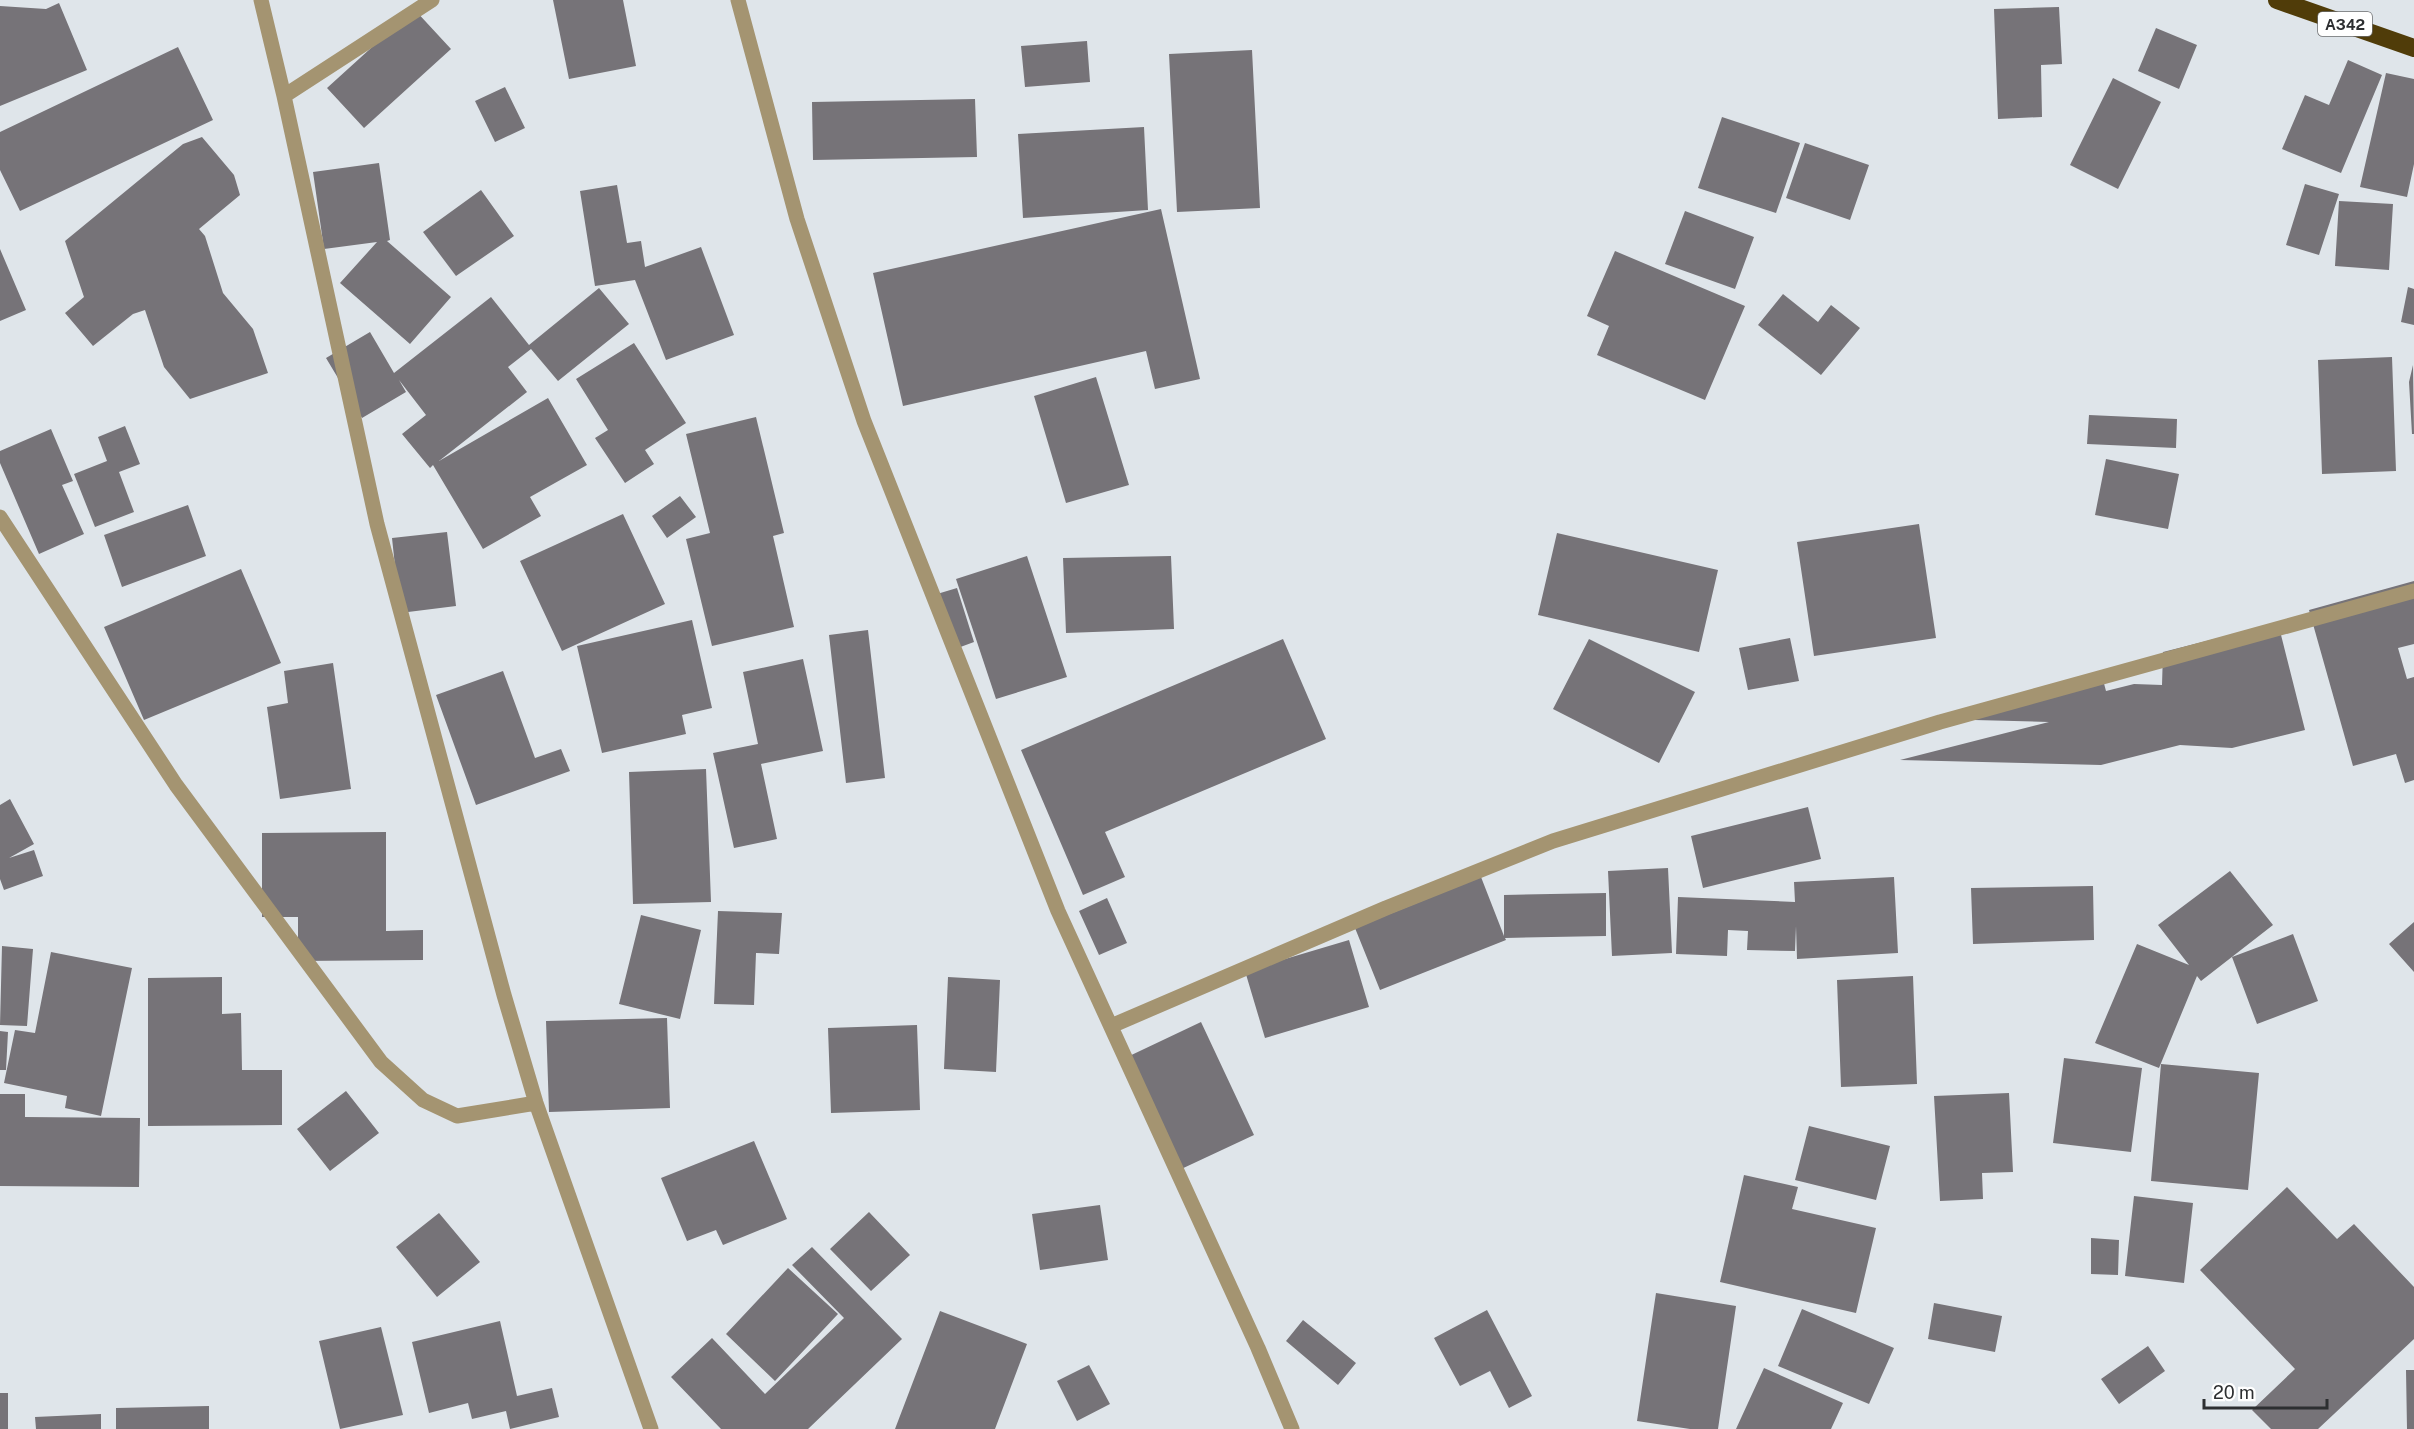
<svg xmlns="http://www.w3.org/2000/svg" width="2414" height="1429" font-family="'Public Sans',sans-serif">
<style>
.building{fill:#767378}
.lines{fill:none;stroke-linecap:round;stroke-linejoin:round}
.minor{stroke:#a49471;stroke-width:15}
.highway{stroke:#503c09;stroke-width:18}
.labels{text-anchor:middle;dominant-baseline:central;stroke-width:6;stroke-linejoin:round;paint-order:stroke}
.shield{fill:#fff;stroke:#6c6d6f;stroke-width:1.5}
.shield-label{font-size:15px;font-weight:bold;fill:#2d2f31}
</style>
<rect width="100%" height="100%" fill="#dfe5ea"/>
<!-- building -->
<path class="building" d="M553 0H623L636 66 569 79Z
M59 3 87 70 0 106V6L46 9Z
M2059 7 2062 64 2041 65 2042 117 1998 119 1994 9Z
M414 9 451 49 364 128 327 88Z
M2156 28 2197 45 2179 89 2138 71Z
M1087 41 1090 82 1025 87 1021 46Z
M178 47 213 120 20 211 0 170V132Z
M1252 50 1260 208 1177 212 1169 54Z
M2348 60 2382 75 2341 173 2282 149 2305 95 2329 105Z
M2386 73 2414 79V164L2407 197 2360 187Z
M2113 78 2161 102 2118 189 2070 165Z
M505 87 525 128 495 142 475 101Z
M975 99 977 157 813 160 812 102Z
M1722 117 1800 143 1776 213 1698 188Z
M1144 127 1148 210 1023 218 1018 134Z
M202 137 234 175 240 195 199 229 205 236 223 293 253 329 268 373 190 399 164 367 145 310 133 314 93 346 65 313 84 297 65 241 183 144Z
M1805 143 1869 165 1850 220 1786 198Z
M379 163 390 240 387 241 451 297 410 344 340 283 377 242 324 249 313 172Z
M2305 184 2339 194 2319 255 2286 245Z
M617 185 627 243 641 241 645 267 701 247 734 335 666 360 635 280 595 286 580 191Z
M481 190 514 236 456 276 423 232Z
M2339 201 2393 204 2389 270 2335 266Z
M1161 209 1200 379 1155 389 1146 351 903 406 873 273Z
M1685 211 1754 237 1735 289 1665 264Z
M0 249 26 310 0 321Z
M1615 251 1745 306 1705 400 1597 355 1609 326 1587 316Z
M2408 287 2414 289V325L2401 322Z
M599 288 629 324 558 381 531 349 508 367 527 392 439 461 548 398 587 465 530 497 541 516 483 549 433 465 430 468 402 434 426 415 399 380 406 392 362 418 326 358 370 332 394 373 491 297 529 345Z
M1783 294 1818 322 1831 305 1860 328 1821 375 1758 325Z
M634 343 686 423 645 450 654 464 625 483 595 438 608 430 576 379Z
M2392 357 2396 471 2322 474 2318 360Z
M2413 365 2414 434H2412L2409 382Z
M1096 377 1129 485 1066 503 1034 396Z
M2089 415 2177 419 2176 448 2087 444Z
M756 417 784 533 773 536 794 627 712 646 686 539 710 533 686 434Z
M125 426 140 464 119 472 134 512 95 527 74 474 107 461 98 437Z
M51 429 73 481 62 485 84 534 39 554 0 463V451Z
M2106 459 2179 474 2168 529 2095 515Z
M680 496 696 517 667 538 652 516Z
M188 505 206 556 122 587 104 535Z
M623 514 665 604 562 651 520 561Z
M1919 524 1936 638 1814 656 1797 542Z
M447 532 456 606 400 613 392 538Z
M1557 533 1718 570 1699 652 1538 615Z
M1027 556 1067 677 996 699 956 579Z
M1171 556 1174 629 1066 633 1063 558Z
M241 569 281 663 144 720 104 627Z
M2414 581V644L2398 648 2407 679 2414 677V780L2405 783 2396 754 2353 766 2309 610Z
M957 588 974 642 955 649 937 594Z
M692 620 712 708 682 715 686 734 602 753 577 646Z
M2278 623 2305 730 2232 748 2180 745 2101 765 1900 760 2049 722 1934 719 2102 676 2106 691 2134 684 2162 685 2163 652Z
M868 630 885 778 846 783 829 635Z
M1790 638 1799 681 1748 690 1739 648Z
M1283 639 1326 739 1105 832 1125 877 1083 895 1021 750Z
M1589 639 1695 692 1659 763 1553 709Z
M803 659 823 751 761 764 777 839 734 848 713 753 758 744 743 672Z
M333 663 351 789 280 799 267 707 288 703 284 671Z
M503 671 535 758 561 749 570 771 476 805 436 695Z
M706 769 711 902 633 904 629 772Z
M10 799 34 844 9 858 34 850 43 876 4 890 0 879V805Z
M1808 807 1821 859 1703 888 1691 836Z
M386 832V931L423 930V960L298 961V917H262V833Z
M1668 868 1672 953 1612 956 1608 871Z
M2230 871 2273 925 2201 981 2197 976 2159 1068 2095 1043 2137 944 2189 965 2158 925Z
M1481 877 1504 936V895L1606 893V936L1505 938 1506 940 1380 990 1355 928Z
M1894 877 1898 953 1797 959 1796 926 1795 951 1747 950 1748 931 1728 930 1727 956 1676 954 1678 897 1795 902 1794 882Z
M2093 886 2094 940 1973 944 1971 888Z
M1107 898 1127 943 1099 955 1079 911Z
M718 911 782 913 779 954 756 953 754 1005 714 1004Z
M641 915 701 930 680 1019 619 1004Z
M2414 922V972L2389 944Z
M2293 934 2318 1001 2257 1024 2232 957Z
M1349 940 1369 1007 1265 1038 1245 971Z
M2 946 33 949 27 1026 0 1025Z
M51 952 132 968 101 1116 65 1108 67 1096 4 1083 15 1030 35 1033Z
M1913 976 1917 1084 1841 1087 1837 980Z
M222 977V1014L241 1013 242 1070H282V1125L148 1126V978Z
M948 977 1000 980 996 1072 944 1069Z
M667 1018 670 1108 549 1112 546 1021Z
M1201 1022 1254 1135 1177 1171 1123 1059Z
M917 1025 920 1110 831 1113 828 1028Z
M0 1031 8 1032 6 1070H0Z
M2064 1058 2142 1068 2131 1152 2053 1143Z
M2161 1064 2259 1073 2248 1190 2151 1181Z
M346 1091 379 1133 330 1171 297 1129Z
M2009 1093 2013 1172 1982 1173 1983 1199 1940 1201 1934 1096Z
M0 1094H25V1117L140 1118 139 1187 0 1186Z
M1809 1126 1890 1146 1876 1200 1795 1180Z
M754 1141 787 1219 723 1245 716 1230 687 1241 661 1178Z
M1744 1175 1798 1187 1792 1209 1876 1228 1856 1313 1720 1282Z
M2287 1187 2337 1239 2354 1224 2414 1287V1339L2318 1429H2271L2252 1410 2295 1369 2200 1270Z
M2134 1196 2193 1203 2184 1283 2125 1276Z
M1100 1205 1108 1260 1040 1270 1032 1214Z
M869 1212 910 1255 871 1291 830 1249Z
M439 1213 480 1262 437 1297 396 1247Z
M2091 1238 2119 1240 2118 1275 2091 1274Z
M812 1247 902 1339 808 1429H721L671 1377 712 1338 765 1394 844 1318 792 1265Z
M788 1268 838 1314 775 1381 726 1334Z
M1656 1293 1736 1306 1718 1429H1690L1637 1421Z
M1934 1303 2002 1316 1995 1352 1928 1339Z
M1802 1309 1894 1348 1869 1404 1778 1366Z
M1487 1310 1532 1396 1509 1408 1490 1371 1460 1386 1434 1338Z
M940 1311 1027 1344 995 1429H895Z
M1303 1320 1356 1363 1338 1385 1286 1341Z
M500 1321 517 1396 552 1388 559 1417 510 1429 506 1411 472 1419 468 1403 429 1413 412 1342Z
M381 1327 403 1415 340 1429 319 1341Z
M2148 1346 2165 1371 2119 1404 2101 1379Z
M1089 1365 1110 1404 1077 1421 1057 1381Z
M1764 1368 1843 1403 1831 1429H1736Z
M2406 1370H2414V1429H2407Z
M0 1393H8V1429H0Z
M209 1406V1429H116V1408Z
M101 1414V1429H36L35 1417Z"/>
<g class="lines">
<!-- minor -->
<path class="minor" d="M261 0 284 96 377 524 504 995 536 1103 651 1429
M738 0 797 219 864 421 1058 911 1258 1348 1292 1429
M284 96 432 0
M0 517 176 785 381 1062 423 1100 457 1116 536 1103
M1111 1026 1386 908 1553 841 1940 722 2414 591"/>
<!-- highway -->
<path class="highway" d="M2277 0 2414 48"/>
</g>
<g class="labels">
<!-- shield labels -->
<rect class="shield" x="2318" y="12" width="54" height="24" rx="4.5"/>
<g class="shield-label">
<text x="2345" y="24">A342</text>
</g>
</g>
<!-- scale -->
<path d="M2204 1399v9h123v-9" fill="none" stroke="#2d2f31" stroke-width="3"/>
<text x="2213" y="1399" font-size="18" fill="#2d2f31" stroke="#ffffff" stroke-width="4.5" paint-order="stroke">20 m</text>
</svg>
